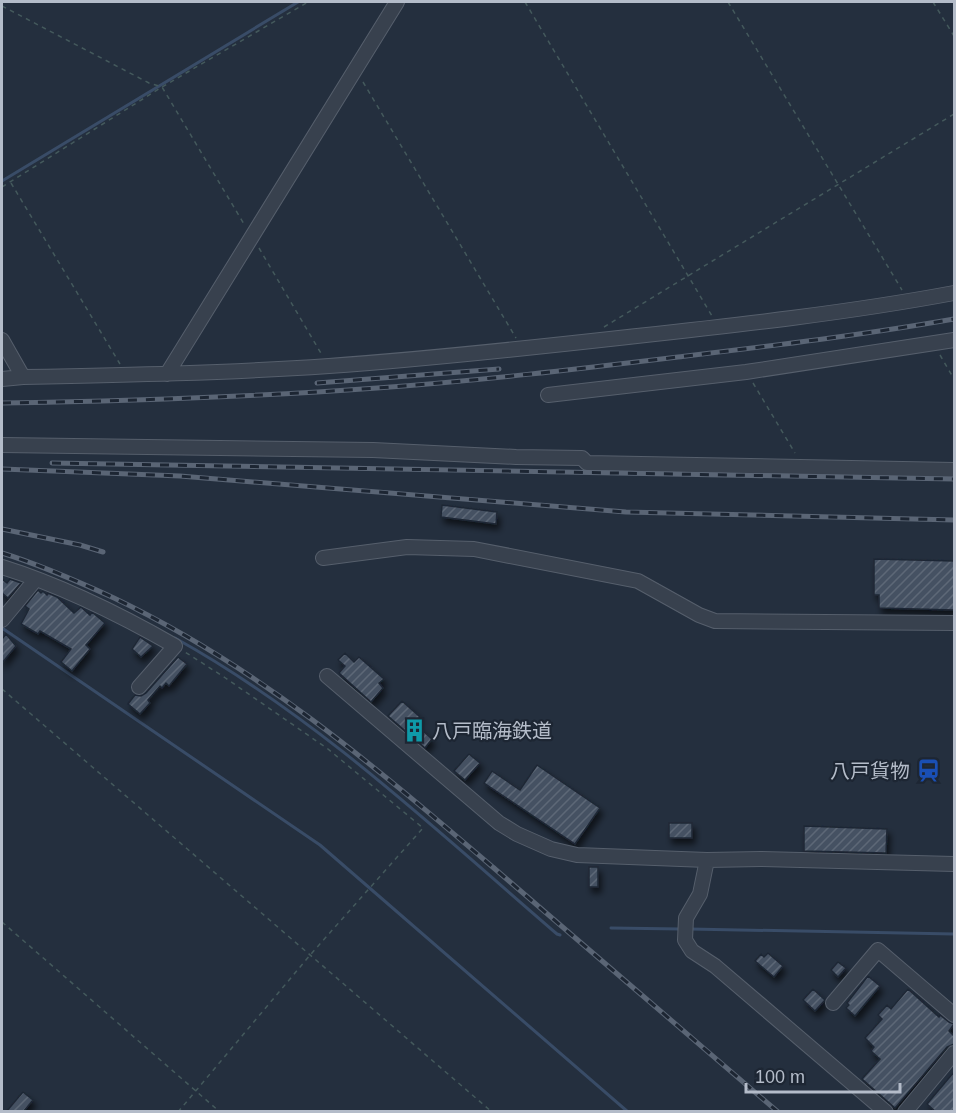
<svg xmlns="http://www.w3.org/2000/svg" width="956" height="1113" font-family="Helvetica,'Noto Sans JP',sans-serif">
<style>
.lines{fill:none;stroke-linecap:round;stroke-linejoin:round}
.stream{stroke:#394c67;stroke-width:3}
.building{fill:url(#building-hatch);stroke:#1f2835;stroke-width:1.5;filter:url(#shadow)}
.minor-casing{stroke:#565f6c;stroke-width:16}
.path{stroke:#44595c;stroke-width:1.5;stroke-dasharray:4.5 4.5;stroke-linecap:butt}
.minor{stroke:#38414e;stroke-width:14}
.rail-casing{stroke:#5a6575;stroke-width:5}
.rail{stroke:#1d2633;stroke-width:3;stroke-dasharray:9;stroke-linecap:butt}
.labels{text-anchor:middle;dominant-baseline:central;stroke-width:4.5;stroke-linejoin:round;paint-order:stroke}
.poi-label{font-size:20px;fill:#b4bcc9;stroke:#1d2633;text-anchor:start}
</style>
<defs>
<pattern id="building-hatch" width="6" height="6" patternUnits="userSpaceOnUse" patternTransform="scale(1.5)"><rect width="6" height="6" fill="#455162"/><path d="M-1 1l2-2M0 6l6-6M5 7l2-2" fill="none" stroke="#5d6877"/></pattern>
<filter id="shadow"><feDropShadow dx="3" dy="5.5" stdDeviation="3" flood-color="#0009"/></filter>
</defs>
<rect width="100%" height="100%" fill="#242f3e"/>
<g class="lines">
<!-- stream -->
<path class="stream" d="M2 181 298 2
M2 628 320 845 628 1112
M175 638C317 717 435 829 557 934L560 935
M611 928 681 929
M690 929 954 934"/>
</g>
<!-- building -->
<path class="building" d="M442 505 497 512 496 524 441 517Z
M874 559 954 561V610L879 608V595H874Z
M2 579 7 583 10 579 21 583 8 598 2 593Z
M38 590 41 593 43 591 47 595 48 593 57 597 74 613 81 607 90 615 92 612 105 623 86 645 90 649 72 671 61 662 71 649 40 631 38 634 21 624 29 609 25 606Z
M6 634 16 646 2 663V639Z
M140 637 153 646 141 657 132 649Z
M345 653 354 662 359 657 384 679 379 683 383 688 371 702 339 673 345 666 338 660Z
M178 657 187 664 169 686 166 683 162 688 160 686 148 700 150 703 140 714 128 704 135 695 141 696 146 693Z
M402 701 420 717 414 723 432 739 425 748 388 716Z
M469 754 480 763 465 780 454 771Z
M537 765 600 808 575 844 484 783 492 771 520 790Z
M669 823H692V838H669Z
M804 826 887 829 886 853 804 851Z
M589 867H598V887H589Z
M768 953 783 966 774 977 755 961 761 954 764 957Z
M838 962 846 968 838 977 831 970Z
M868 976 880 986 855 1016 846 1008 849 1005 847 1003Z
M813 989 825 1000 815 1011 803 1000Z
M908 989 939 1017 940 1015 949 1022 954 1024 949 1031 954 1036V1044L947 1047 895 1108 862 1079 880 1059 871 1051 874 1047 865 1038 882 1019 878 1015 887 1005 891 1009Z
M954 1072V1112H936L927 1104Z
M23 1092 33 1100 23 1112H6Z"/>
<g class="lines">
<defs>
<path id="minor" d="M2 340 23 377C125 375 227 373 329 366 429 359 529 348 628 337 737 325 847 313 954 293
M167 374 397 2
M2 379 23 377
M548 395 746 372 954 340
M2 445 373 450 516 457 582 458 587 463 954 470
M323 558 407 547 474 549 638 581 699 615 715 621 954 623
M2 567C63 586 119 614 175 646L139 687
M2 620 36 579
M327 676 499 823 517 834 551 849 577 855 707 860 761 859 954 864
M707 860 700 894 686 918 685 940 692 951 715 966 886 1112
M833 1003 878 950 954 1015
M905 1112 954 1053"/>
</defs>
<!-- minor casing -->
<use href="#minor" class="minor-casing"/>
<!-- path -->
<path class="path" d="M525 2 712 316
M728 2 902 290
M933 2 954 36
M2 6 149 83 162 87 244 224
M363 82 516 338
M11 183 120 364
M2 187 162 87 308 2
M259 248 322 355
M604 327 954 114
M940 355 954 379
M753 383 795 453
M2 689 492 1112
M2 922 220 1112
M178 1112 311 954 423 828 328 749 224 677 185 652"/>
<!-- minor -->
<use href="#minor" class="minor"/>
<defs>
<path id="rail" d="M317 383 499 369
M2 403C126 401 252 397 377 388 477 381 578 369 678 357 770 346 863 335 954 319
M52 463 954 479
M2 469 180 476 626 512 954 520
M2 529 80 545 103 552
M2 553C41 565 77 581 114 598 260 668 373 765 495 869 589 950 684 1031 778 1112"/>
</defs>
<!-- rail casing -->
<use href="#rail" class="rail-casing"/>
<!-- rail -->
<use href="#rail" class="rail"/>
</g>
<!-- icons -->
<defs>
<symbol id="building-bare" viewBox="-9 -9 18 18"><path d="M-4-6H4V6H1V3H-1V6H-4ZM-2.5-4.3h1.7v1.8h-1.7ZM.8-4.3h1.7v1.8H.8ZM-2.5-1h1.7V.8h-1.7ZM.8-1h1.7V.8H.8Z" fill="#0f9aa8" stroke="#1d2633" stroke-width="2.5" paint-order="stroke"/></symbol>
<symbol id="station-bare" viewBox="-9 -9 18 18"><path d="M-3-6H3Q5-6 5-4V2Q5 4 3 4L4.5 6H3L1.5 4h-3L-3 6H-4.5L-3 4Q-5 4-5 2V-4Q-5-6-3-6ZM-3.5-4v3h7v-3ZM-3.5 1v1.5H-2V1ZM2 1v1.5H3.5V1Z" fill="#1a4fb4" stroke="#1d2633" stroke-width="2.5" paint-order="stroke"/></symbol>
</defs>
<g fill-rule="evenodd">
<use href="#building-bare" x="398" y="714" width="33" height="33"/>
<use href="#station-bare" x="912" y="754" width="33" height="33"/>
</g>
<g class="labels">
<!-- poi labels -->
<g class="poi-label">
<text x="432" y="731">八戸臨海鉄道</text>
<text x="910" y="771" text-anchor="end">八戸貨物</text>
</g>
</g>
<!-- border -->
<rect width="956" height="1113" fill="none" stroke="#b4bcc9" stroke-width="6"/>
<!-- scale -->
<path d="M746 1083v9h154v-9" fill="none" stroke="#b4bcc9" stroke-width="3"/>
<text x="755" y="1083" font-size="18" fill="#b4bcc9" stroke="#1d2633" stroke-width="4.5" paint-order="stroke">100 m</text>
</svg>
